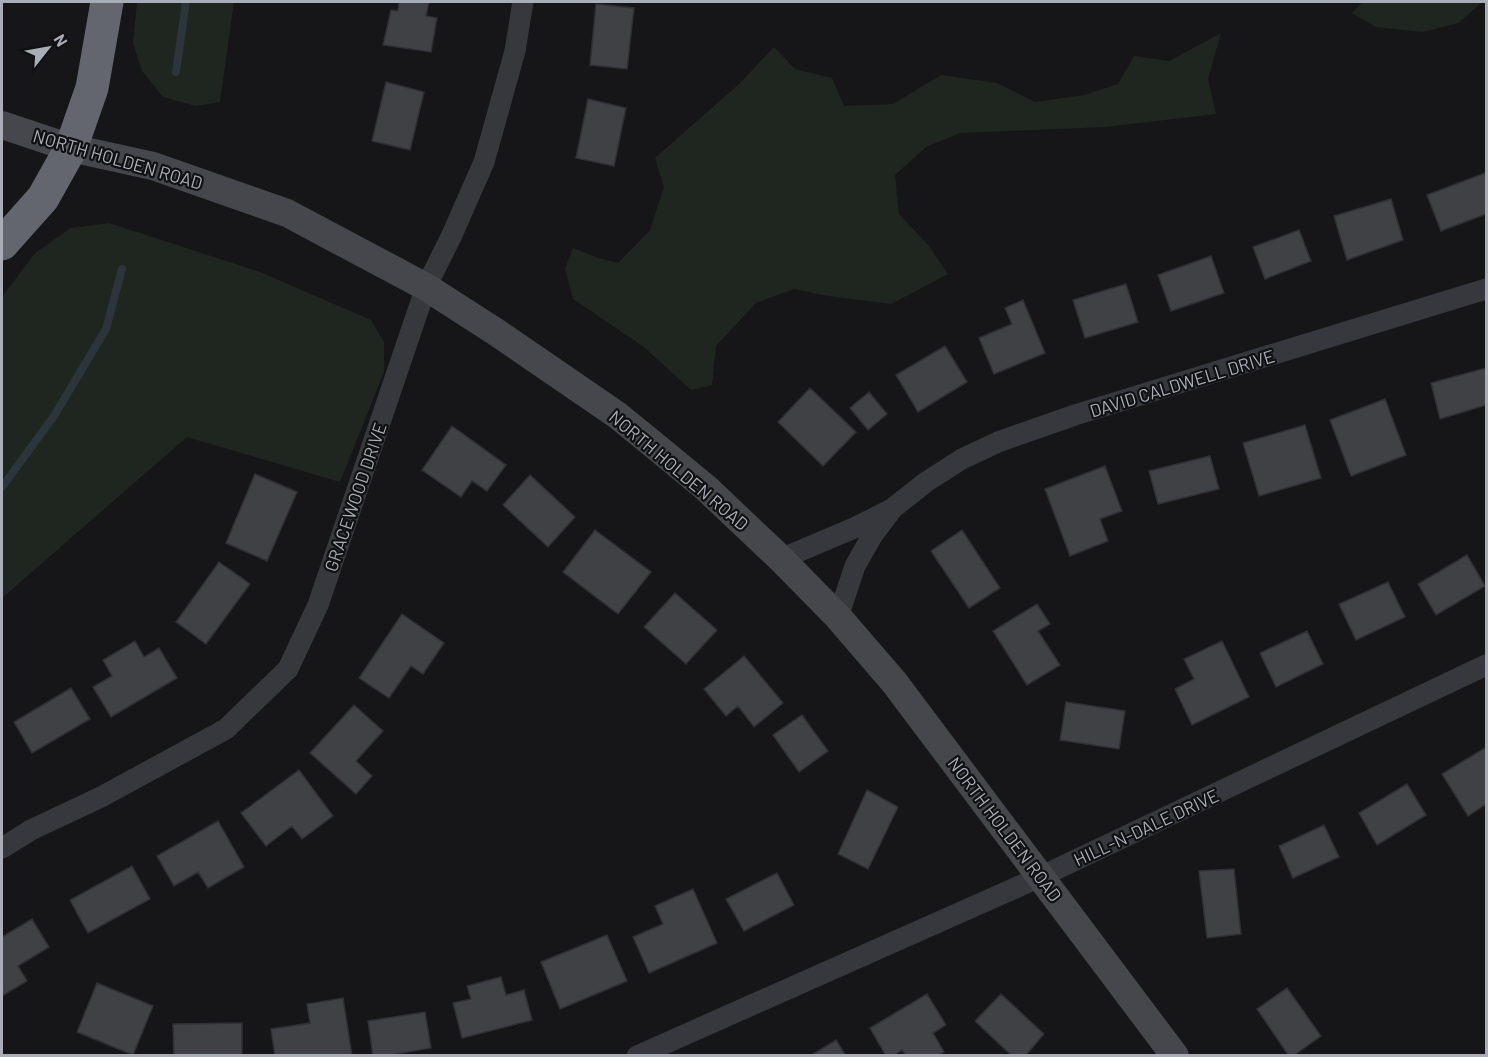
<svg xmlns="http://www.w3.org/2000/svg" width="1488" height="1057" font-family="Barlow,sans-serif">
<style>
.green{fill:#1e261f}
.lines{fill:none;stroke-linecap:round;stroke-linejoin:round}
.stream{stroke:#2c353c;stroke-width:8}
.building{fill:#404145;stroke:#303034;stroke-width:1.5}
.minor{stroke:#37383d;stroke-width:21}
.secondary{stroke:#45474d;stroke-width:28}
.motorway{stroke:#63666e;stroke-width:33}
.labels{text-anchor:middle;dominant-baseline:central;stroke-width:4.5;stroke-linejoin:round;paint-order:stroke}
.street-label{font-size:18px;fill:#a8adb8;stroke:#111113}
</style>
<rect width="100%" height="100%" fill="#161618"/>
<!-- green -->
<path class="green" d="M137 2H234L220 102 196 106 163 97 142 71 133 43Z
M1363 2H1482L1459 23 1422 32 1376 27 1352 13Z
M1221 33 1208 79 1216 114 1105 127 960 133 926 147 895 175 899 214 929 246 948 274 891 304 828 296 794 289 756 303 716 346 712 385 691 390 644 347 573 299 565 269 573 248 598 258 618 263 650 230 664 187 655 158 740 83 774 47 795 69 832 78 844 106 893 104 941 75 997 83 1035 102 1084 95 1118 84 1134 56 1169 61Z
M109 223 260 272 371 320 384 342V372L340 482 187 437 2 598V297L35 253 71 228Z"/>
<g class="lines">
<!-- stream -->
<path class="stream" d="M176 72 186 2
M2 487 54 416 106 329 122 269"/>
</g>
<!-- building -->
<path class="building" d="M399 2H429L426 16 437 18 431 52 383 45 391 10 398 11Z
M596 4 634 8 627 69 590 65Z
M386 82 424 92 410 150 372 141Z
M588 99 626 108 614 166 576 158Z
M1485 173 1486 176V214L1441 231 1427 195Z
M1391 199 1403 240 1347 260 1334 216Z
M1299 230 1311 261 1265 279 1253 247Z
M1211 256 1224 293 1171 311 1158 275Z
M1126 284 1138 322 1085 338 1073 300Z
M1023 300 1045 353 994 374 979 338 1012 324 1005 308Z
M945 346 967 382 918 412 896 375Z
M1486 368V405L1440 419 1431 383Z
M810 388 856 432 823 466 778 422Z
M869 392 887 414 868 430 850 408Z
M1385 399 1406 455 1351 476 1330 420Z
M1305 425 1321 478 1259 496 1243 443Z
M452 426 506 465 487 491 472 481 461 497 422 470Z
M1210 456 1219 489 1158 504 1149 471Z
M1105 466 1122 511 1100 519 1108 541 1070 556 1045 489Z
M255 474 297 492 267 561 226 543Z
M530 475 575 517 548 547 503 505Z
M595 530 651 572 618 614 563 572Z
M962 530 1000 588 969 608 931 551Z
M1467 555 1485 586 1436 615 1418 584Z
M219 562 250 584 206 644 176 622Z
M1388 582 1405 617 1356 640 1339 604Z
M675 593 717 630 686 664 644 627Z
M1037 604 1050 624 1038 631 1060 665 1027 685 993 631Z
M402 614 444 643 423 674 411 666 389 698 359 678Z
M1307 631 1323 664 1276 687 1260 653Z
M135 641 144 657 159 648 177 678 111 717 93 687 112 676 103 660Z
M1222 641 1249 697 1192 725 1175 689 1194 679 1184 659Z
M744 656 783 703 754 727 738 706 726 716 704 689Z
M71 688 90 719 32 753 14 722Z
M1066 702 1125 711 1119 749 1060 740Z
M354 705 383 731 356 761 372 776 356 794 310 753Z
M802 715 828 751 799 772 773 735Z
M1485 748 1486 751V804L1468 816 1442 774Z
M299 770 333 816 302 839 292 826 266 846 241 813Z
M1407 784 1426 815 1377 845 1359 813Z
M867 790 898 807 868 869 838 854Z
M218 821 244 867 208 888 198 872 174 886 157 856Z
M1324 825 1339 857 1293 878 1279 846Z
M132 866 150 899 88 933 70 900Z
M1234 869 1241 934 1207 938 1199 871Z
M777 873 794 905 744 931 726 899Z
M693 889 717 943 649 973 633 937 663 924 655 906Z
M32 919 49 947 18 966 27 981 2 996V937Z
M607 935 627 981 560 1009 541 962Z
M501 977 506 995 524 990 532 1020 462 1038 453 1003 471 999 467 986Z
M97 983 153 1006 133 1055 77 1032Z
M1287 988 1321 1036 1293 1056H1289L1257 1009Z
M927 994 946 1025 933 1033 944 1052 937 1056H906L902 1050 893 1056H886L870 1028Z
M1001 994 1044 1034 1025 1056H1012L975 1021Z
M343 998 352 1056H275L271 1029 310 1023 307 1004Z
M425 1012 431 1048 385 1056H373L368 1021Z
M242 1023V1056H174L173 1024Z
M836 1040 846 1056H810Z"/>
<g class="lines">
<!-- minor -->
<path class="minor" d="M781 559 854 528 892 509 926 482 962 459 998 442 1075 415 1486 289
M838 617 855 566 872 536 890 512
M2 848 31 830 101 797 226 729 288 669 318 605 426 287 451 237 484 162 515 51 523 2
M637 1056 1040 877 1486 665"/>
<!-- secondary -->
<path class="secondary" d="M2 125 71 148 153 166 287 213 426 287 496 332 617 415 660 450 706 488 781 559 838 617 894 682 1175 1056"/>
<!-- motorway -->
<path class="motorway" d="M2 244 43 198 71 148 92 88 107 2"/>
</g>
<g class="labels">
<!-- street labels -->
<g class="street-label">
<text transform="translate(118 159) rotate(16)">NORTH HOLDEN ROAD</text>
<text transform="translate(1182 383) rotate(-17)">DAVID CALDWELL DRIVE</text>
<text transform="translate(679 470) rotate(40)">NORTH HOLDEN ROAD</text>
<text transform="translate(355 497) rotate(-71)">GRACEWOOD DRIVE</text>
<text transform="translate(1146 827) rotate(-25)">HILL-N-DALE DRIVE</text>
<text transform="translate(1005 829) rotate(53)">NORTH HOLDEN ROAD</text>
</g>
</g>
<!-- border -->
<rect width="1488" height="1057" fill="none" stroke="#a8adb8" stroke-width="6"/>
<!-- north arrow -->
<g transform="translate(48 48) rotate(59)" stroke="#111113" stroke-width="4.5" paint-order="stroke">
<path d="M0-4.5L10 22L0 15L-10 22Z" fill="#a8adb8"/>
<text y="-9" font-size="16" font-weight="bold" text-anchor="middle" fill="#a8adb8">N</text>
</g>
</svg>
